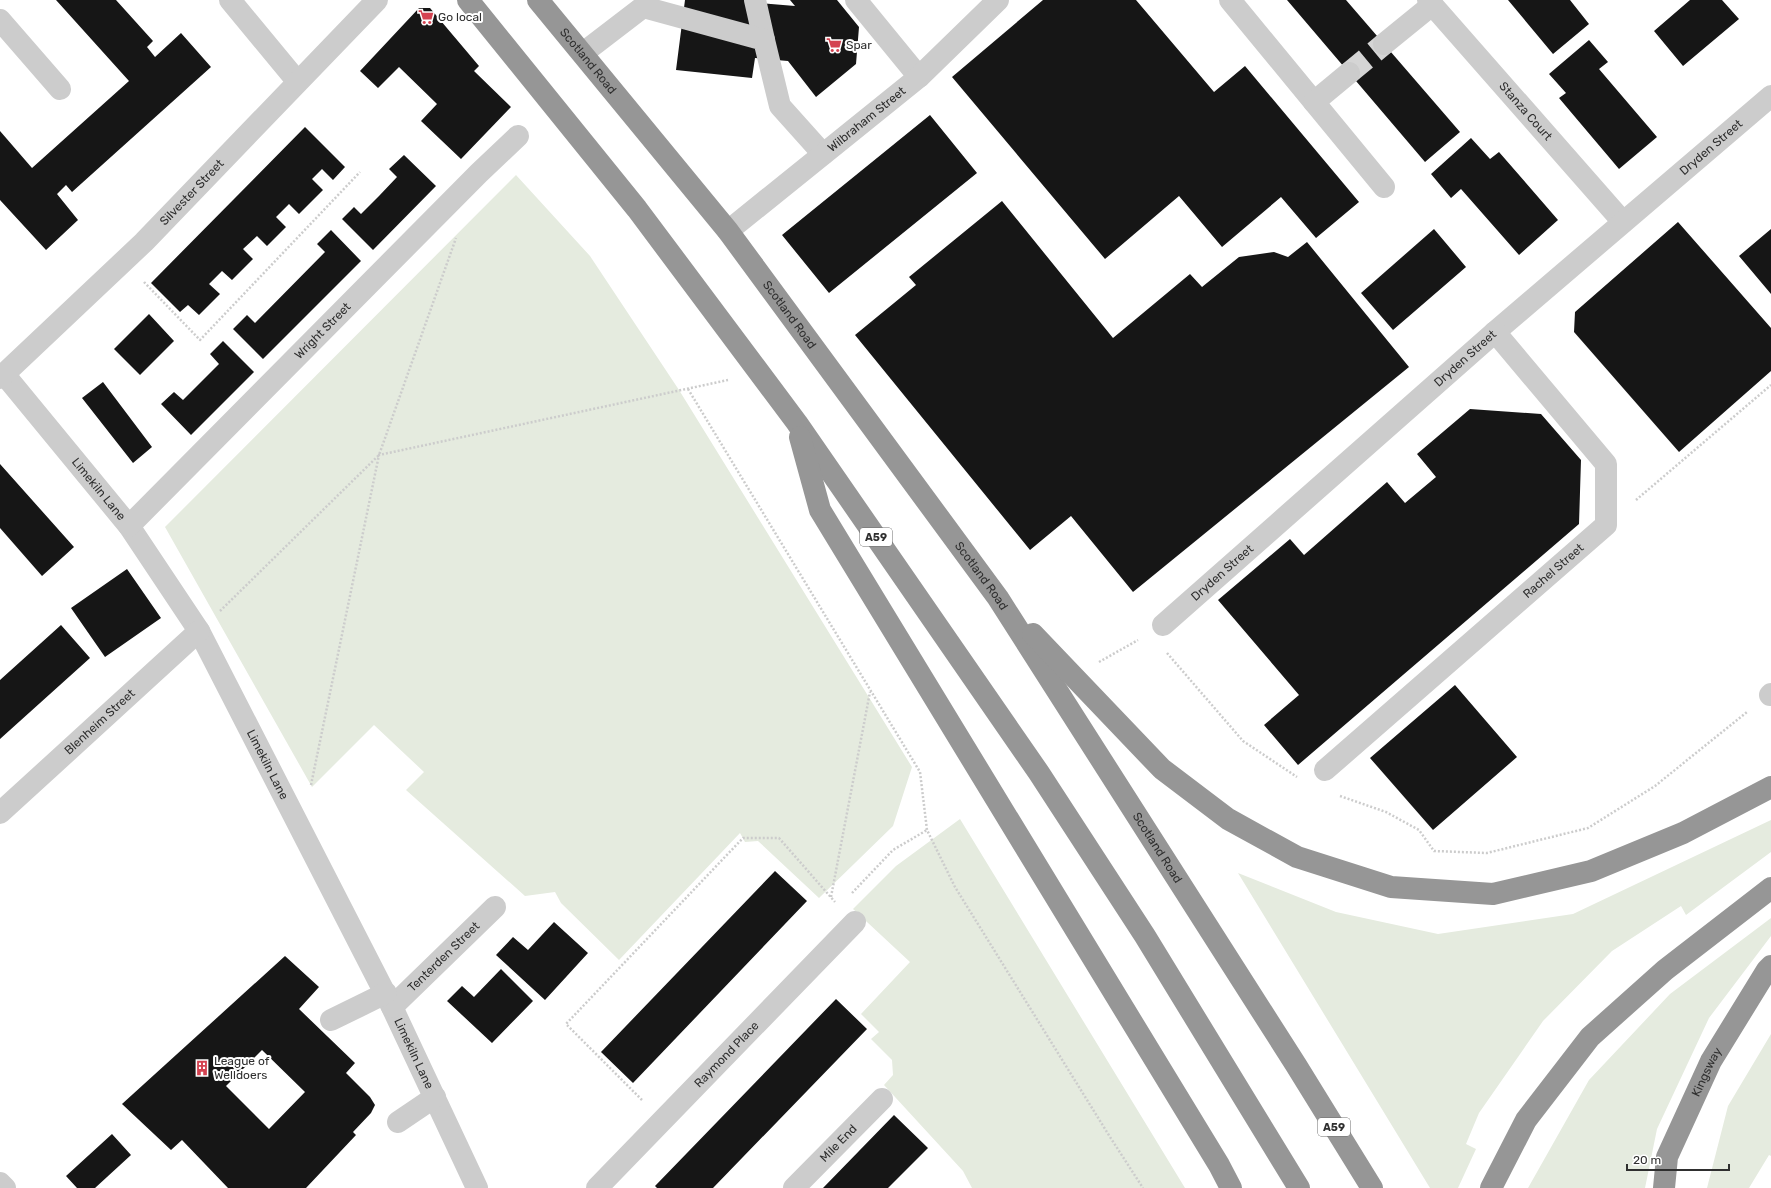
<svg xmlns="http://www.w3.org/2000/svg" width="1771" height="1188" font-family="Rubik,sans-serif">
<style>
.green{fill:#e5ebdf}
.building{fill:#161616;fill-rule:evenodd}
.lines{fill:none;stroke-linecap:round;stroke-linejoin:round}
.minor-tunnel{stroke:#d5d5d5;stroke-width:22;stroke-dasharray:22 11;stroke-linecap:butt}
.path{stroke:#ccc;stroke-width:2.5;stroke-dasharray:2 2;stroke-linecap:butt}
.minor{stroke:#ccc;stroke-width:22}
.highway{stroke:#969696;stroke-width:22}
.labels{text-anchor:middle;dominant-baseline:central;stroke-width:4;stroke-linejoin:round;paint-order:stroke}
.shield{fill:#fff;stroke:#6d6d6d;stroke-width:1}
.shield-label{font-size:11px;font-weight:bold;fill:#2f2f2f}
.poi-label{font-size:12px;fill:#2f2f2f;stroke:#fff;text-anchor:start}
.street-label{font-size:12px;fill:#2f2f2f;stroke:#fff}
</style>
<rect width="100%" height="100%" fill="#fff"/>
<!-- green -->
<path class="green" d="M516 175 590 256 679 390 912 767 893 826 819 898 758 841 745 842 740 833 619 960 561 903 555 892 525 896 406 790 424 772 374 725 312 787 165 527Z
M960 819 1185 1188H972L963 1171 884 1085 893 1075 892 1060 871 1039 879 1032 861 1014 910 962 853 909 896 866Z
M1771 820V852L1686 915 1681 906 1612 951 1543 1021 1479 1113 1466 1144 1476 1149 1458 1188H1430L1238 873 1336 912 1438 934 1573 914Z
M1771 918V936L1709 1018 1657 1129 1645 1188H1528L1589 1080 1670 994Z
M1771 1034V1156L1769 1155 1749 1188H1707L1728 1106Z"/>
<!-- building -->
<path class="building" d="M56 0H116L153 41 147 47 155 57 181 33 211 67 72 192 66 185 57 194 78 220 46 250 0 200V131L32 168 129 81Z
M685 0H759V3L795 6 790 0H837L859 27 856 64 816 97 788 61 755 58 752 78 676 70Z
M1043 0H1136L1214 92 1245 66 1359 202 1316 238 1281 197 1222 247 1179 196 1105 259 952 77Z
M1287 0H1346L1460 132 1425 162Z
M1508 0H1570L1589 24 1553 54Z
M1690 0H1722L1739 19 1683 66 1654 31Z
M419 8H430L479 66 474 71 511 107 461 159 421 121 437 104 399 67 378 88 360 71Z
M1589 40 1608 62 1599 69 1657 137 1619 169 1559 98 1566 93 1549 74Z
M930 115 977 173 829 293 782 235Z
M305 127 345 167 333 180 322 169 312 179 323 190 299 214 289 204 276 217 286 227 267 246 257 236 243 249 253 259 232 280 222 271 209 284 220 294 199 315 188 305 180 312 151 283Z
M1471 138 1490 159 1499 152 1558 220 1519 255 1461 189 1451 198 1431 174Z
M404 155 436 186 373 250 342 219 354 207 361 214 379 196 397 177 389 169Z
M1002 201 1113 338 1190 274 1202 287 1239 257 1274 252 1288 257 1307 242 1409 367 1133 592 1071 516 1030 550 855 335 916 285 909 277Z
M1678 222 1771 328V371L1679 452 1574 332 1575 312Z
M1434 229 1466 267 1393 330 1361 293Z
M1771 229V294L1739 256Z
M331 230 361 261 263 359 233 329 247 315 255 323 325 252 317 244Z
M149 314 174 341 140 375 114 349Z
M223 341 254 372 191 435 161 404 174 392 183 400 219 364 210 354Z
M103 382 152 447 133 463 82 398Z
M1470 409 1541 414 1581 460 1579 524 1298 765 1264 725 1299 695 1218 600 1290 539 1304 555 1387 482 1405 503 1436 477 1417 454Z
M0 464 74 547 42 576 0 528Z
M127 569 161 618 105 657 71 608Z
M61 625 90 658 0 739V680Z
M1455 685 1517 757 1433 830 1370 758Z
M775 871 807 901 633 1083 601 1052Z
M554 922 588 953 545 1000 496 955 513 937 528 950Z
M285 956 319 987 299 1009 355 1063 346 1073 370 1097 375 1105 371 1113 353 1132 356 1135 306 1188H228L182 1140 171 1150 122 1104ZM262 1050 305 1092 269 1129 226 1086Z
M501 969 533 1001 492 1043 447 1001 462 986 474 997Z
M836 999 867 1029 713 1188H657L655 1186Z
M894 1115 928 1148 888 1188H823Z
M112 1134 131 1155 95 1188H77L66 1176Z"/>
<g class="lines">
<!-- minor-tunnel -->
<path class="minor-tunnel" d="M1349 73 1384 44"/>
<!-- path -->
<path class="path" d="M144 282 200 340 360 172
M688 389 920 772 927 830 955 887 1110 1137 1143 1188
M1636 500 1771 385
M220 611 379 455 456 238
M1167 653 1243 741 1297 777
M1099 662 1138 640
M311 785 379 455 728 380
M1340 796 1386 812 1419 830 1434 851 1487 853 1588 828 1655 786 1747 712
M852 893 893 850 927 830
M831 897 870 692
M642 1100 566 1024 743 838H779L835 902"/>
<!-- minor -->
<g class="minor">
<path d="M230 0 297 81"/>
<path d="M755 0 764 40"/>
<path d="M856 0 919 77"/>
<path d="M1230 0 1314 102"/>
<path id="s1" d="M1428 0 1623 222"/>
<path d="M0 20 60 89"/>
<path d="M1384 44 1432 5"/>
<path d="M583 53 643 7 764 40 780 106 823 154"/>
<path d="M1349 73 1314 102 1384 187"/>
<path id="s2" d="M728 231 919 77 998 0"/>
<path id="s3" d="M4 374 129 526 199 631 392 1007 477 1188"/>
<path id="s4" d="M0 378 144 242 377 0"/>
<path id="s5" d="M129 526 479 173 518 136"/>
<path id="s6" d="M1163 625 1495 332 1771 96"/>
<path d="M1770 695 1771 694"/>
<path id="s7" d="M1325 770 1606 525V464L1495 332"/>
<path id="s8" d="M0 813 199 631"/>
<path id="s9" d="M392 1007 495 907"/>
<path d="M331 1020 386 993"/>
<path d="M398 1122 435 1097"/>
<path d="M0 1183 5 1188"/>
<path id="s10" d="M597 1188 855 922"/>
<path id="s11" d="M794 1188 882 1099"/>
</g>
<!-- highway -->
<g class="highway">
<path d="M468 0 637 209 797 423 1039 773 1145 936 1299 1188"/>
<path id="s12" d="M538 0 728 231 998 598 1296 1065 1372 1188"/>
<path d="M800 437 820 510 1219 1165 1231 1188"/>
<path d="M1033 634 1162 769 1228 819 1297 857 1391 887 1493 894 1591 871 1683 833 1771 787"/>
<path d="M1491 1188 1526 1120 1590 1037 1665 970 1771 888"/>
<path id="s13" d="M1664 1188 1667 1157 1711 1061 1767 970 1771 966"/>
</g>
</g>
<!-- icons -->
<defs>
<symbol id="supermarket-bare" viewBox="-9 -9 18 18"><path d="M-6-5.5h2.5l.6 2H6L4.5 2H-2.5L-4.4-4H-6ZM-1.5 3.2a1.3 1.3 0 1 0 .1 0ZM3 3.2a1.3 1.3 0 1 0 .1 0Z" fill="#d44351" stroke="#fff" stroke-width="2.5" paint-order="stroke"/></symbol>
<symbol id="building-bare" viewBox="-9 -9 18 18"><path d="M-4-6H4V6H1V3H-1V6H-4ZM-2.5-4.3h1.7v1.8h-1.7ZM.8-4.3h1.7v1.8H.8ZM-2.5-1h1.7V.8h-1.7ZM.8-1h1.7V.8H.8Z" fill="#d44351" stroke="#fff" stroke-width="2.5" paint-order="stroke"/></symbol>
</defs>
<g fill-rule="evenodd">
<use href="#supermarket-bare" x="415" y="6" width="22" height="22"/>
<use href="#supermarket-bare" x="823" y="34" width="22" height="22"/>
<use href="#building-bare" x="191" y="1057" width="22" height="22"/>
</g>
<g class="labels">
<!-- shield labels -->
<g class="shield">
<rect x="860" y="528" width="32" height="18" rx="3"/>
<rect x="1318" y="1118" width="32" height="18" rx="3"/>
</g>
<g class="shield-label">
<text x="876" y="537">A59</text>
<text x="1334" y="1127">A59</text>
</g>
<!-- poi labels -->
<g class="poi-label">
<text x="438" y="17">Go local</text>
<text x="846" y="45">Spar</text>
<text x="214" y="1061">League of<tspan x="214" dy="14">Welldoers</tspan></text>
</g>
<!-- street labels -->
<g class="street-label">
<text stroke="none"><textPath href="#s12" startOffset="79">Scotland Road</textPath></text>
<text stroke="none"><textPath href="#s1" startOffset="148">Stanza Court</textPath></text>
<text stroke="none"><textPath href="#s2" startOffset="178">Wilbraham Street</textPath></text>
<text stroke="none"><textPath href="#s6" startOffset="727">Dryden Street</textPath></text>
<text stroke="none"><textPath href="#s4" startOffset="267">Silvester Street</textPath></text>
<text stroke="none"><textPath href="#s12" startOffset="403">Scotland Road</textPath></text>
<text stroke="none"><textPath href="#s5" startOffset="275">Wright Street</textPath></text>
<text stroke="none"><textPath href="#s6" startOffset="403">Dryden Street</textPath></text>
<text stroke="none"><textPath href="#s3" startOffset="149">Limekiln Lane</textPath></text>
<text stroke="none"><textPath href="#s7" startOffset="303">Rachel Street</textPath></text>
<text stroke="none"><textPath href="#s6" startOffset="79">Dryden Street</textPath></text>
<text stroke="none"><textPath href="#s12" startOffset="727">Scotland Road</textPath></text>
<text stroke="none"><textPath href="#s8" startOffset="135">Blenheim Street</textPath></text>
<text stroke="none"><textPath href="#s3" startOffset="473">Limekiln Lane</textPath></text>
<text stroke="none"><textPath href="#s12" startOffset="1051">Scotland Road</textPath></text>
<text stroke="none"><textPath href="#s9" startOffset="72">Tenterden Street</textPath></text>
<text stroke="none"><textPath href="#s3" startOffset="797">Limekiln Lane</textPath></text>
<text stroke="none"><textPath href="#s10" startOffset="186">Raymond Place</textPath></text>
<text stroke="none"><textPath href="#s13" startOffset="125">Kingsway</textPath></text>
<text stroke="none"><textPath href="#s11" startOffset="63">Mile End</textPath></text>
</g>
</g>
<!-- scale -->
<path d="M1627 1164v6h102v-6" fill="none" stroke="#2f2f2f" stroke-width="2"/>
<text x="1633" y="1164" font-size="12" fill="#2f2f2f" stroke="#ffffff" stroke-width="3" paint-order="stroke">20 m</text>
</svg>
